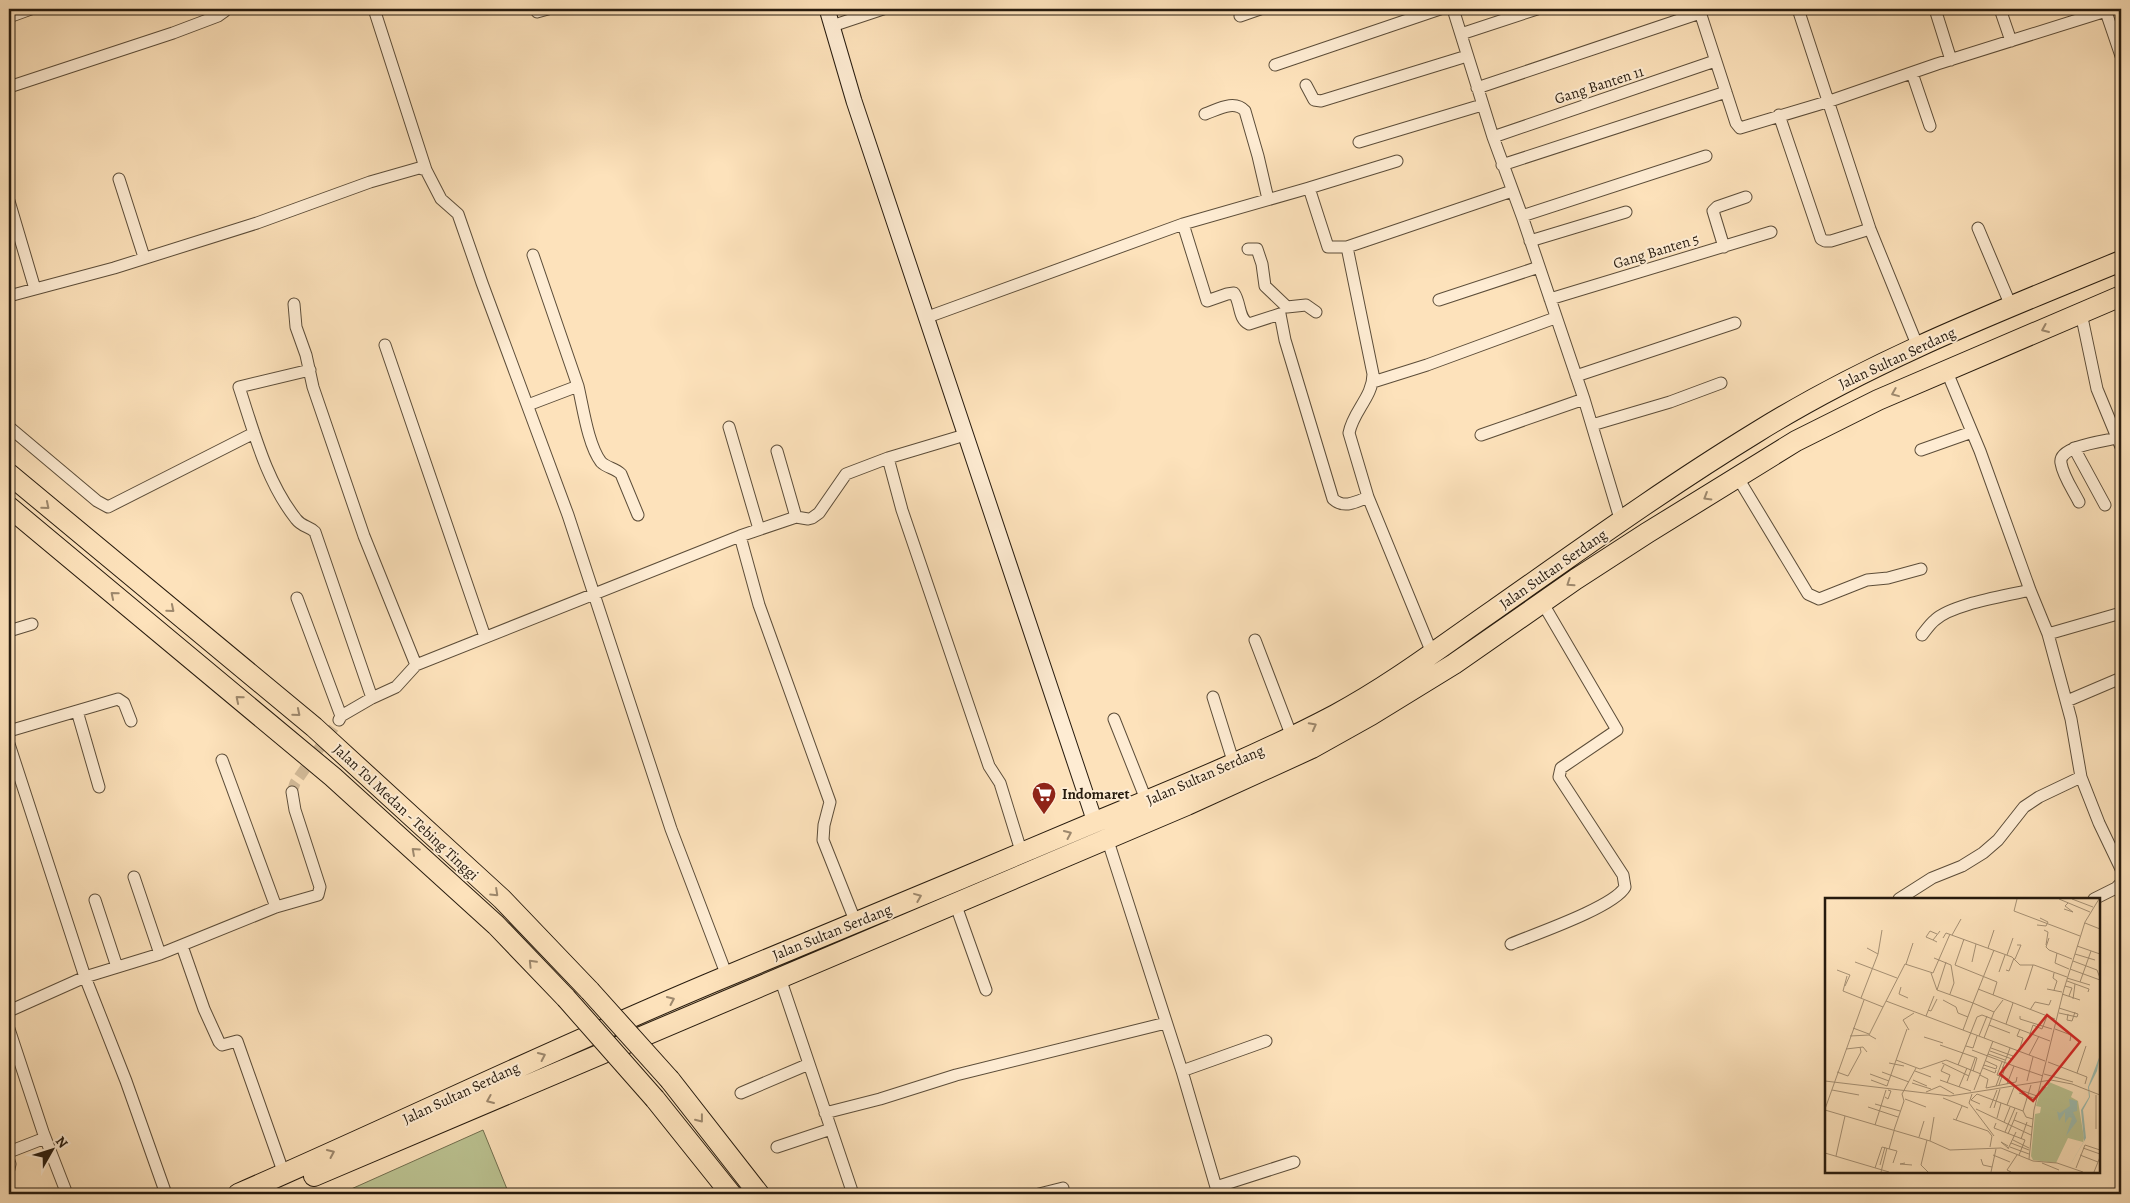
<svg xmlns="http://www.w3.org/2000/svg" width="2130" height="1203" font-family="Alegreya,serif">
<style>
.green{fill:#bcc493;stroke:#727050}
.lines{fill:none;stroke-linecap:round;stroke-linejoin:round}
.street-tunnel{stroke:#d2ba98;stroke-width:11;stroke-dasharray:11 5.5;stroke-linecap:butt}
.street-casing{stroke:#5c4d39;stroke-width:13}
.secondary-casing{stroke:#271b0e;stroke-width:17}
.highway-casing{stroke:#271b0e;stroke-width:22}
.street{stroke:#feecd3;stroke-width:11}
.secondary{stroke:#feecd3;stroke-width:15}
.highway{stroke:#fde2bb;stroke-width:20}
.highway-bridge-casing{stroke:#271b0e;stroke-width:22;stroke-linecap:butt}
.highway-bridge{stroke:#fde2bb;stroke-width:20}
.oneway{stroke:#9d886d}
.labels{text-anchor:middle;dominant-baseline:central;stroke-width:4;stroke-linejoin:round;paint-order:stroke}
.street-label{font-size:15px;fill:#271b0e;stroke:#feecd3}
.poi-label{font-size:15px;font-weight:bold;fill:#271b0e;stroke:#feecd3;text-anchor:start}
.inset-road{fill:none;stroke:#a79276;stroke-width:1}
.view{fill:#d62828;fill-opacity:0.15;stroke:#d62828;stroke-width:2.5}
.inset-edge{fill:none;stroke:#271b0e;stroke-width:2.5}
</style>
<rect width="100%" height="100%" fill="#fde2bb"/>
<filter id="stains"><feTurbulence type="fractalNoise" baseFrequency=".004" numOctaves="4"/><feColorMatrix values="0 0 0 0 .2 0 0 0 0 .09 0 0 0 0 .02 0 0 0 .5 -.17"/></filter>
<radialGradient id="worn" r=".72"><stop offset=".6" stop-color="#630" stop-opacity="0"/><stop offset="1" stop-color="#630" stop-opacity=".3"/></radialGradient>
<!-- green -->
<path class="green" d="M483 1130 509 1194H340Z"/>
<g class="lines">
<!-- street-tunnel -->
<path class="street-tunnel" d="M292 792 295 783 339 720"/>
<defs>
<path id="street" d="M374 9 426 170
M536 9 537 12 548 9
M1453 9 1493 137 1522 216 1584 399 1621 522
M1699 9 1736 123 1740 128 1830 101 1937 64 2106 11
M1798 9 1870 229 1918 347
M1935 9 1951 60
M2000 9 2011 41
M2105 9 2121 56
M1240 16 1260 9
M9 17 31 9
M832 26 883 9
M1461 34 1537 9
M1275 65 1440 9
M1912 73 1930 126
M1306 85 1314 100 1321 101 1467 56
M9 87 173 33 218 16 225 11 224 9
M1477 88 1700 13
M1205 114C1217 110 1234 99 1245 111L1258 156 1268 199
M1779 115 1821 239 1825 241H1831L1870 229
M1493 137 1715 61
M1359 142 1482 105
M1502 165 1726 92
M119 179 144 257
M1309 188 1397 161
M9 201 35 289
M1522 216 1706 156
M1183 224 1207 301 1227 294 1234 293C1241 303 1238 319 1249 324L1280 314 1285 340 1333 499C1344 509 1356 502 1368 497
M1978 228 2011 306
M1530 241 1626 212
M1347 247 1373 374C1373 397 1353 411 1349 433L1368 497 1432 653
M1724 247 1713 211 1717 207 1746 197
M1248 249H1257L1262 264 1265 286 1287 307 1306 305 1316 312
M9 296 114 268 257 223 370 182 419 168 426 170 441 199 458 214 482 283 568 515 671 829 727 976
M1550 299 1771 232
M1439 300 1539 267
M294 304 296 327 306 355 313 387 364 536 416 665
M2081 313 2097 389 2121 447
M925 318 1183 224 1309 188 1328 247H1347L1512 191
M385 345 485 637
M310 370 239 387C254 432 266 481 296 519 302 527 309 526 315 532L372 698
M1947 372 1980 451 2030 590 2048 634 2071 719 2081 777 2099 823 2121 869
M1576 376 1735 323
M1373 382 1427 365 1555 318
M578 386C583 407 588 445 601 462 607 468 615 468 621 474L638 515
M528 405 578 386 533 255
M1592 425 1670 402 1721 383
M9 427 97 501 108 507 254 433
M729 427 759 529
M1481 435 1584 399
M2074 448 2105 505
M1921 450 1972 432
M777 451 796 517
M888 458 902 510 989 766 1000 783 1022 854
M1738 478 1808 594 1819 599 1867 580 1888 578 1921 569
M2079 502C2073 490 2063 476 2061 463 2058 446 2105 441 2117 438
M740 536 759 605 830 802 824 825 823 840 856 923
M297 598 341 716
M9 631 32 624
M2048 634 2121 613
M1922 635C1926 630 1930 624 1935 620 1952 604 2006 596 2030 590
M1255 640 1292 737
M1213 697 1234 764
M2067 701 2121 678
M77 711 118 699 124 703 131 721
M1114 719 1147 802
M339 720 341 716 372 698 396 687 416 665 740 536 796 517 808 519 812 518 819 513 846 474 888 458 965 435
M9 731 77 711 99 787
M9 744 85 977 126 1081 166 1194
M222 760 276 907
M1107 838 1182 1071 1218 1194
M134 877 160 954
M1899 899 1932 878 1962 866 1983 853 1998 840 2024 807 2039 797 2081 777
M2094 899 2116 888 2121 883
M95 900 117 967
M955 903 986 990
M1511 944C1535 934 1614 907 1625 887L1623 875 1559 777 1561 768 1617 730 1542 602
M182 946 204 1009 219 1042 222 1045 237 1041 284 1174
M780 978 853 1194
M9 1011 85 977 160 954 276 907 318 895 320 887 295 810 292 792
M9 1029 43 1132 67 1194
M1182 1071 1266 1041
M741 1093 809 1064
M825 1113 880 1099 956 1075 1166 1023
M777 1147 831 1129
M9 1152 45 1138
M9 1161 10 1164 9 1169
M1216 1187 1294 1162
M1039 1194 1063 1188"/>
<path id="secondary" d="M827 9 854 101 1095 822"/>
<path id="highway" d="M9 474 314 727 502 899 590 991
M9 507 333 777 496 925 566 998
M670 1080 759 1194
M655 1099 731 1194
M314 1176 1187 805 1312 748 1371 715 1454 664 1576 579 1647 533 1796 441 1878 400 2121 296
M238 1194C403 1122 565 1043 732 974 852 924 973 874 1093 823 1175 789 1257 756 1335 715 1391 685 1442 646 1494 610 1581 549 1667 487 1757 432 1871 361 1997 312 2121 261"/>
</defs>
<!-- street casing -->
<use href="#street" class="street-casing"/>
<!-- secondary casing -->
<use href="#secondary" class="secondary-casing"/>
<!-- highway casing -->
<use href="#highway" class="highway-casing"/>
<!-- street -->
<use href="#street" class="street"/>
<!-- secondary -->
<use href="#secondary" class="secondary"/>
<!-- highway -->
<use href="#highway" class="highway"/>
<defs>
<path id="highway-bridge" d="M590 991 670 1080
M566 998 655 1099"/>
</defs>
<!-- highway-bridge casing -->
<use href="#highway-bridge" class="highway-bridge-casing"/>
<!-- highway-bridge -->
<use href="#highway-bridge" class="highway-bridge"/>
</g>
<!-- one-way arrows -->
<defs><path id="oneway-chevron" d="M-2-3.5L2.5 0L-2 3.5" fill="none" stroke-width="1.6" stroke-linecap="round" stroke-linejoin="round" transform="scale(1.25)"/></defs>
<g class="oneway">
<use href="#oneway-chevron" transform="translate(2045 329) rotate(157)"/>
<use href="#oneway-chevron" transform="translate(1895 393) rotate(158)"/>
<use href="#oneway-chevron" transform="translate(1707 497) rotate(149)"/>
<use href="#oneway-chevron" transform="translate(46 506) rotate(40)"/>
<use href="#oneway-chevron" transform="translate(1570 583) rotate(146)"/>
<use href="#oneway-chevron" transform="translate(114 595) rotate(-140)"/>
<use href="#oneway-chevron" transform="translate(171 609) rotate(40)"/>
<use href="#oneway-chevron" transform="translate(239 699) rotate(-140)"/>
<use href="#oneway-chevron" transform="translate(297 713) rotate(40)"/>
<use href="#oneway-chevron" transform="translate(1313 726) rotate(-28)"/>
<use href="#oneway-chevron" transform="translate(1068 834) rotate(-24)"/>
<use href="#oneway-chevron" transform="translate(415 851) rotate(-138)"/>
<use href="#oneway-chevron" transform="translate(495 893) rotate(43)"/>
<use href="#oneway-chevron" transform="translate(918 897) rotate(-22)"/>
<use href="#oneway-chevron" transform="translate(532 963) rotate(-134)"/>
<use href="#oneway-chevron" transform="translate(671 1000) rotate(-24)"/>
<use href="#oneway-chevron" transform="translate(542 1056) rotate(-25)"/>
<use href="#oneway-chevron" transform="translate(490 1100) rotate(157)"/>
<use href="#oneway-chevron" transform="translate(700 1119) rotate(52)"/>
<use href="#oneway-chevron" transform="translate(331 1153) rotate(-24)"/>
</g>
<!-- icons -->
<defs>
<symbol id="supermarket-pin" viewBox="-11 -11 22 30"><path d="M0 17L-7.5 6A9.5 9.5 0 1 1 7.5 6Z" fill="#8f2418" stroke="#feecd3"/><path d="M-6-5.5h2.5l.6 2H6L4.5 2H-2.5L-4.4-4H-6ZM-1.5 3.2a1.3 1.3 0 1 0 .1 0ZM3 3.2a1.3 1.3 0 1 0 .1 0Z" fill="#fff"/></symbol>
</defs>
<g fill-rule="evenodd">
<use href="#supermarket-pin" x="1030" y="780" width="28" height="38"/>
</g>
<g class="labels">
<!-- street labels -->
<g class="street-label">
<text transform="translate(1599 85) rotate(-18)">Gang Banten 11</text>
<text transform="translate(1656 251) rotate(-17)">Gang Banten 5</text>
<text transform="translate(1897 358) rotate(-25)">Jalan Sultan Serdang</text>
<text transform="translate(1553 569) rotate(-35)">Jalan Sultan Serdang</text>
<text transform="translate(1205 775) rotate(-24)">Jalan Sultan Serdang</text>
<text transform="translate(406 812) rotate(43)">Jalan Tol Medan - Tebing Tinggi</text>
<text transform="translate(832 932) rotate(-22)">Jalan Sultan Serdang</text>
<text transform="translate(461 1093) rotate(-25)">Jalan Sultan Serdang</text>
</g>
<!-- poi labels -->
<g class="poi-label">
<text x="1062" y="794">Indomaret</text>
</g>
</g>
<!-- overview -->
<g transform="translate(1825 898)">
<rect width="275" height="275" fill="#fde2bb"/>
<path d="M224 184 248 194 246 199 253 203 259 240 258 244 243 240 231 265 208 262 206 258 210 216 215 215 216 209 211 208 217 188 222 189Z" fill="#bcc493"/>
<path d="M275 157 272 173 264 189 265 199 258 212 261 240 241 274 259 243 256 212 264 199 263 189ZM244 201 252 203V213L248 214 252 223 241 238 247 220 244 219 240 225V214L234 223 232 213 225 209 235 215 245 208Z" fill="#9fbeb1"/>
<path class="inset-road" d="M192 1 189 13 255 38M234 1 265 14M247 1 268 9M239 11 248 14 240 8 243 5M260 25 275 31M212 27 221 28 223 24 215 20M219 32 223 34 221 47M127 37 136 21M118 40 121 35 187 59 195 67H209L242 79M224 40 221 49 224 52 247 61M139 41 130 67 172 84 168 97M108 42 101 39 105 33 112 36M112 44 108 42 115 33M252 48 275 56M42 50 53 56 57 32M163 50 169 32M232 55 230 65 244 71M250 56 270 62M182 57 188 40M109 60 126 67 129 85 125 96M190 61 196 47H192M248 63 272 72 275 80M30 64 72 80M147 64 151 46M81 66 88 45M245 71 275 82M12 72 25 77 20 88M181 72 184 73 189 60M174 74 180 57M106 75 112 92M22 78 18 93 58 109 80 66 108 75 125 36M242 80 265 87M242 83 264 91 263 94M255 84 266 53M240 88 247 90 244 98M76 89 74 96 83 100M153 91 230 121M222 91 237 94M112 92 148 105 169 52M112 92 121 64M200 92 208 67M229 92 232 83 228 80 229 75M237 96 255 102M36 100 53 56M248 101 250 86M118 102 131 109 133 115 143 119M61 103 220 163M234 110 253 116 252 119 234 115M103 112 106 113 112 101M205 112 210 104 224 107 226 102M243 116 242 122 247 123 250 114M101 118 109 98M195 118V121L227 131M181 126 188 105M164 127 185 135M208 127 217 131 222 118M28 130 44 136M230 131 246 137 245 143M84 132 78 122 89 115M138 132 148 105 169 114M44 137 58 109M25 138 44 137 51 141M154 138 162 118M99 139 118 145M159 140 169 114 178 102M203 142 208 127M115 147 152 160 148 173M141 148 148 150 152 138M21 151 38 149 42 154M147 152 189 168M165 153 187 161 188 158 166 150M194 153 198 140 192 138 195 131M163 156 180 162M204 157 214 138M71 162 95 171 121 162 156 176M177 164 172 177 183 181M223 164 262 179 260 186M64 165 79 168M117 165 144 178M119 167 116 173 125 177 122 185M133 167 152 119 157 117 225 143M159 167 171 171 172 168 161 163M158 170 170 175 171 172M90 173 106 179M12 174 23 178 36 154 35 149M57 174 84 184M252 175 261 148M45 176 64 183M219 176 248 184M155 177 163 181 161 190M46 182 62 188M88 182 102 188M115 182 146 193M0 183 125 198 226 182 247 186 275 197M142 183 150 160M202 183 208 159M87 185 106 191M182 186 189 168 218 178M174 187 180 170 177 169M62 188 82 131M171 188 185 150M134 189 142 170M161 190 191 184 192 179M7 192 34 197M149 192 168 143M195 192 212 198M101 194 115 188 129 196M194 195 211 201M147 196 144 205 169 238M152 196 198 213 201 219 208 221M152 196 146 202 155 206M271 197V231M60 199 63 201 66 193 63 192M118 200 143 210M80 201 101 209M50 206 75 213M182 207 189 189M43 209 73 219M165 210 172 192M169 210 175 191M0 211 39 102M151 211 206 237M0 212 105 243 125 252 176 250 208 263 232 265 258 274M198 213 206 187M192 214 189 222 207 229M172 220 176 205M128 221 163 233 167 238 165 249M131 222 137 208M179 224 185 209M171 225 169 230 200 242 194 257M50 227 61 192M69 232 79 203 77 196 91 170M180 234 190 210M183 236 189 222M94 239 99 223M196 241 202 224M102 242 96 267 103 274M188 242 204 250M105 243 109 219M186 245 204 252M183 248 176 244 183 250M185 249 204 256M258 250 275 256M64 251 69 233M183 251 191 234M0 255 64 274M168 257 185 264M255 257 273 264M11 258 20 218M156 261 158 267 167 269M204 261 209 212 239 91 260 24 274 1M80 265 75 266 87 267M217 265 234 272M55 267 60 249M50 270 57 249 72 253 68 265M251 270 260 247 275 252M56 274 62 250M166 274 171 251M186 274 182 272 192 257M269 274 275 259"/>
<path class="view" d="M222 117 255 144 208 203 175 176Z"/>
<rect width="275" height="275" class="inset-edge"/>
</g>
<!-- margin -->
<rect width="2130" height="1203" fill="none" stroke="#fde2bb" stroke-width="30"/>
<rect x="10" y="10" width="2110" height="1183" fill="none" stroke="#271b0e" stroke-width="2.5"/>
<rect x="15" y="15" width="2100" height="1173" fill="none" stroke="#271b0e"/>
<!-- north arrow -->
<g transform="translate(52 1150) rotate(51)" stroke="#feecd3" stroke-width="4" paint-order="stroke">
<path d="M0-4L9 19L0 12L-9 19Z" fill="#271b0e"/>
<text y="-8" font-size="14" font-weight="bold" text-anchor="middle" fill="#271b0e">N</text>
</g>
<rect width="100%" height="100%" filter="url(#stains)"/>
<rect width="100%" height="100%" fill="url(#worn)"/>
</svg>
